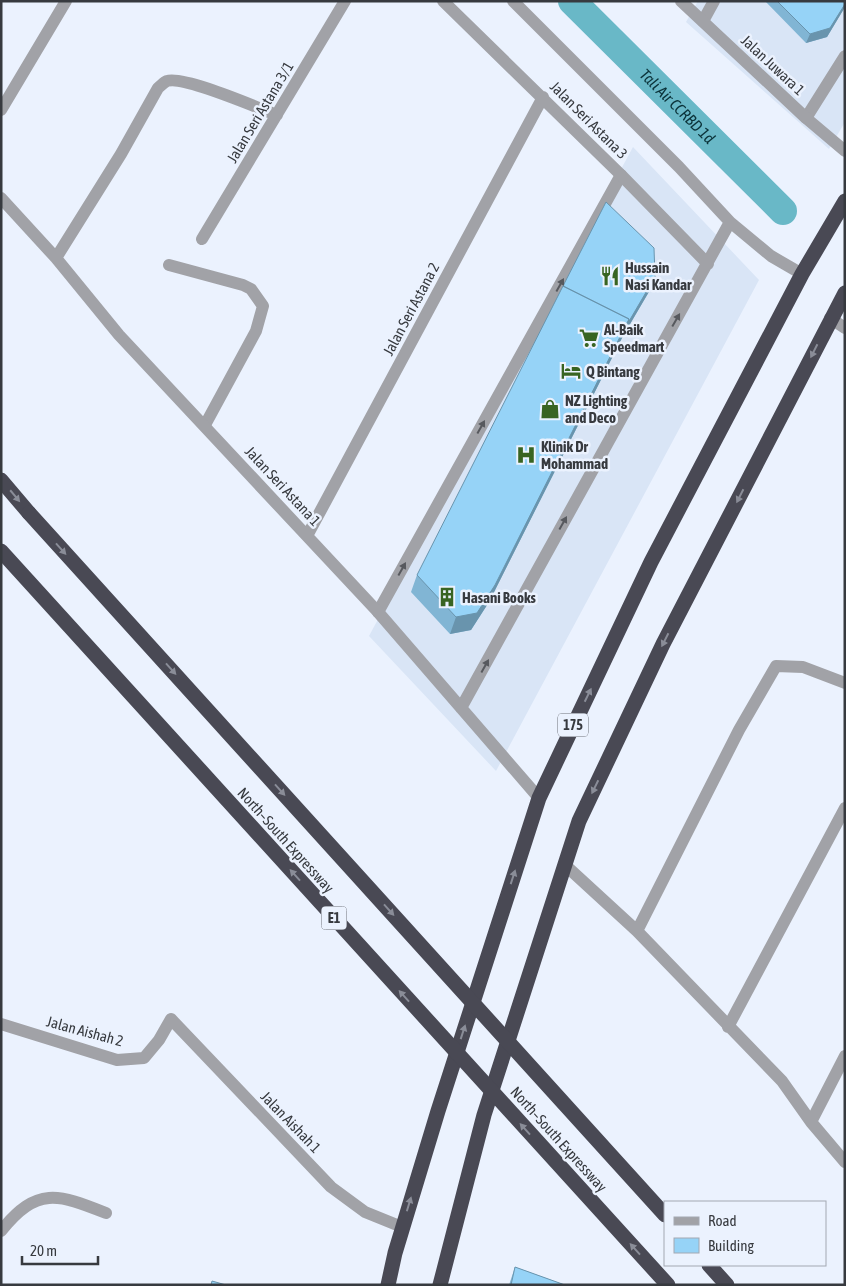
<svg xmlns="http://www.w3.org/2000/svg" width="846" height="1286" font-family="'Asap Condensed',sans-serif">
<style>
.built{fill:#d9e5f6}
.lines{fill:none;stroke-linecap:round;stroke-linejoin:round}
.canal{stroke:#69b8c7;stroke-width:28}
.lane{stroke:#a1a2a7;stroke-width:12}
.street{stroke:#a1a2a7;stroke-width:12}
.highway{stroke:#494954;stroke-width:15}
.highway-bridge{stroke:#494954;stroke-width:15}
.wall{fill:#81b5d4}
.shaded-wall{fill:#6994ad}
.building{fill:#96d3f7;stroke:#6994ad}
.oneway{fill:#57595e}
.oneway2{fill:#8a8d98}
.labels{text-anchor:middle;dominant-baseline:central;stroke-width:5;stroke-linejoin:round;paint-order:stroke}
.shield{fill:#ebf2fe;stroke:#6d7178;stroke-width:1}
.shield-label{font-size:14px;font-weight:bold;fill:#373a3f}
.street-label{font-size:15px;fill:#373a3f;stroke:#ebf2fe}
.poi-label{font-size:15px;font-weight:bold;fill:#373a3f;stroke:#ebf2fe;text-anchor:start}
.water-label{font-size:16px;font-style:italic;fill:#0b333a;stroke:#ebf2fe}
</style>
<rect width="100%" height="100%" fill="#ebf2fe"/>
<!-- built -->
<path class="built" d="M698 1H845V122L829 149 686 22Z
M633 147 759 280 496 771 369 636Z"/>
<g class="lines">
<!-- canal -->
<path class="canal" id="s1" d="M572 1 783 211"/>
<!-- lane -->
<path class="lane" d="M703 21 714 1
M806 118 845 56
M169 265 243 285 251 289 263 306 256 331 205 425
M378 612 621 175"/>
<!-- street -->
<path class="street" d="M443 1 621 175 708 264
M513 1 679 167 730 222 771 256 802 274
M681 1 806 118 845 151
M1 110 66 1
M1 198 56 258 119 335 378 612 539 798
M202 239 345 1
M56 258 121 154 158 88C161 86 164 82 167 81 183 75 258 108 277 115
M830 318 845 328
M307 536 543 97
M461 708 730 222
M564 864 637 931 782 1081 811 1122 845 1162
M637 931 739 730 776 666 803 667 845 683
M1 1024 117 1060 144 1058 159 1040 171 1019 331 1187 365 1212 402 1227
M728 1027 845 808
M811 1122 845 1056
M1 1231C37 1186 58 1194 106 1213"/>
<!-- highway -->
<path class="highway" d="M1 480 29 513
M709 1265 727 1285
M388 1285 395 1253 438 1111 539 798 651 562 802 274 845 201
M440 1285 484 1115 579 821 663 644 845 293"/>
<!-- highway-bridge -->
<path class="highway-bridge" d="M29 513 665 1215
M1 551 668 1285"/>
</g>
<!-- wall -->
<path class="wall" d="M765 1H845V7L827 37 806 43Z
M655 277 650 290 623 336 489 602 471 630 450 634 411 592 417 575Z
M515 1267 565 1285H509Z"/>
<!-- shaded-wall -->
<path class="shaded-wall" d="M845 4V7L827 37 806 43 810 34Z
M655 277 650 290 623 336 489 602 471 630 450 634 456 617 629 319Z"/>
<!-- building -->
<path class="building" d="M777 1H845V4L830 28 810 34Z
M606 202 654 248 655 277 628 323 629 319 563 286Z
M563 286 629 319 495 585 477 613 456 617 417 575Z
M515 1267 565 1285H511Z
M212 1281 226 1285H211Z"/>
<!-- one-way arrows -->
<defs><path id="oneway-solid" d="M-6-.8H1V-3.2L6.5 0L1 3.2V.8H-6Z" transform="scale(1.25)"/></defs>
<g class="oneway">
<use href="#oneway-solid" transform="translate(560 285) rotate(-61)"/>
<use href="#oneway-solid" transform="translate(676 320) rotate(-60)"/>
<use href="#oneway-solid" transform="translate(481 427) rotate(-61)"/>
<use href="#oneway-solid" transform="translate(563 523) rotate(-61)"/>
<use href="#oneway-solid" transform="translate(402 569) rotate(-61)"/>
<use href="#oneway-solid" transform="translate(485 666) rotate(-61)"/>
</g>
<g class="oneway2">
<use href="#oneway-solid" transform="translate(814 351) rotate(117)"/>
<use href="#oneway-solid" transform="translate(15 496) rotate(50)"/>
<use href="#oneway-solid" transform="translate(740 496) rotate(117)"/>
<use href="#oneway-solid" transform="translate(61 549) rotate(48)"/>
<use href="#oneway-solid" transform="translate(665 640) rotate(117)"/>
<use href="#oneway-solid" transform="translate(171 669) rotate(48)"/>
<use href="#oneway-solid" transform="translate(588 695) rotate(-64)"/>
<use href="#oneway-solid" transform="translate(595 787) rotate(116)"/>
<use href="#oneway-solid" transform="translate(280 790) rotate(48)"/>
<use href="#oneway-solid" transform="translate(295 875) rotate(-132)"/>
<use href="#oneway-solid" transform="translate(513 877) rotate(-72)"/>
<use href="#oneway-solid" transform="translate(389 910) rotate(48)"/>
<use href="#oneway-solid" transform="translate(404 996) rotate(-132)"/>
<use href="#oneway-solid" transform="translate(463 1032) rotate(-72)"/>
<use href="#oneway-solid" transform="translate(525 1129) rotate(-132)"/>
<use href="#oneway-solid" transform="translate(409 1204) rotate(-73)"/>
<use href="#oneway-solid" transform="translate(635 1249) rotate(-132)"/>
</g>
<!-- icons -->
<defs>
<symbol id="restaurant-bare" viewBox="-9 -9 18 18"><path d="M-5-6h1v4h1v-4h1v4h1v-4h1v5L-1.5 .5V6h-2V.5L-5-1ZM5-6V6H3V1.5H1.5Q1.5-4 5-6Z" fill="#386422" stroke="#ebf2fe" stroke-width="2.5" paint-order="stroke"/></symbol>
<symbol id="supermarket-bare" viewBox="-9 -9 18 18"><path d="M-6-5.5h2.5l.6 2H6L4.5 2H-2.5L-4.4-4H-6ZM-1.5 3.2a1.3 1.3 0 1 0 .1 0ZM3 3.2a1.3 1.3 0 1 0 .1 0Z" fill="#386422" stroke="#ebf2fe" stroke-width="2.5" paint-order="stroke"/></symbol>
<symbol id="hotel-bare" viewBox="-9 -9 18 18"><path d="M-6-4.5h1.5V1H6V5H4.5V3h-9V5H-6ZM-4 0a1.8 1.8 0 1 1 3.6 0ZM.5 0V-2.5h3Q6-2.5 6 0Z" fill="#386422" stroke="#ebf2fe" stroke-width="2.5" paint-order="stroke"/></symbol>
<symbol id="shop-bare" viewBox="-9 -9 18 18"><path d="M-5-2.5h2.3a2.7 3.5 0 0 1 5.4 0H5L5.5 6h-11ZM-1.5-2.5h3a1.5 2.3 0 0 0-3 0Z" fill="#386422" stroke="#ebf2fe" stroke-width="2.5" paint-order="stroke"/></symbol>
<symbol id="hospital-bare" viewBox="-9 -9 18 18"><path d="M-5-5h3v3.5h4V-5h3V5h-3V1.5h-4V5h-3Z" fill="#386422" stroke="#ebf2fe" stroke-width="2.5" paint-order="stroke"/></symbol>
<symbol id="building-bare" viewBox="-9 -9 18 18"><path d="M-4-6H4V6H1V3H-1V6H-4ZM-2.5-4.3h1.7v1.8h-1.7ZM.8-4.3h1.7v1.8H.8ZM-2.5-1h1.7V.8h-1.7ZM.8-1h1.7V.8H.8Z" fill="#386422" stroke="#ebf2fe" stroke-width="2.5" paint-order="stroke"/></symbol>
</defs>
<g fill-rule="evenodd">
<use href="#restaurant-bare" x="596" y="262" width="28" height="28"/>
<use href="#supermarket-bare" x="575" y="324" width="28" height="28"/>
<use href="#hotel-bare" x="557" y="357" width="28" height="28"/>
<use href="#shop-bare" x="536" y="395" width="28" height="28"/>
<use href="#hospital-bare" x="512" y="441" width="28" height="28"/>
<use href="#building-bare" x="433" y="583" width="28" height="28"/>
</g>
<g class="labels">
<!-- shield labels -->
<g class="shield">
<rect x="558" y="713.5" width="30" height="23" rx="4"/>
<rect x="321.5" y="906.5" width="25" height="23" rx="4"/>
</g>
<g class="shield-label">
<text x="573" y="725">175</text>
<text x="334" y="918">E1</text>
</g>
<!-- street labels -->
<g class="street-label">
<text transform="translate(773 65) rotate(43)">Jalan Juwara 1</text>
<text transform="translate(260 112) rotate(-59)">Jalan Seri Astana 3/1</text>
<text transform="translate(589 120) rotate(45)">Jalan Seri Astana 3</text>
<text transform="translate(411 309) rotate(-62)">Jalan Seri Astana 2</text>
<text transform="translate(283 486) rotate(47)">Jalan Seri Astana 1</text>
<text transform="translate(286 840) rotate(48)">North–South Expressway</text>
<text transform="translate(85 1031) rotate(15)">Jalan Aishah 2</text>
<text transform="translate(291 1122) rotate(46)">Jalan Aishah 1</text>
<text transform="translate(559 1139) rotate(48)">North–South Expressway</text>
</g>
<!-- poi labels -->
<g class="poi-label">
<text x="625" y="267">Hussain<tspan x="625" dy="17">Nasi Kandar</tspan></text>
<text x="604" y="329">Al-Baik<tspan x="604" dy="17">Speedmart</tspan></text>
<text x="586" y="371">Q Bintang</text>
<text x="565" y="400">NZ Lighting<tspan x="565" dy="17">and Deco</tspan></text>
<text x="541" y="446">Klinik Dr<tspan x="541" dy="17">Mohammad</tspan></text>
<text x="462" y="597">Hasani Books</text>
</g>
<!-- water labels -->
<g class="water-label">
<text stroke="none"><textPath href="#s1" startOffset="149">Tali Air CCRBD 1d</textPath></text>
</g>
</g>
<!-- border -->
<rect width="846" height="1286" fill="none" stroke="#373a3f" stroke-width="5"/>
<!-- legend -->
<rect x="664" y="1201" width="162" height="65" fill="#ebf2fe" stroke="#a3a8b2"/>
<rect x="674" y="1217" width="25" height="8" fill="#a1a2a7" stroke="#a3a8b2"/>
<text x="708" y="1226" font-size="15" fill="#373a3f">Road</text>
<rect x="674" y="1238" width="25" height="15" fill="#96d3f7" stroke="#a3a8b2"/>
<text x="708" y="1251" font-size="15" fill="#373a3f">Building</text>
<!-- scale -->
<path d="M22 1256v8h76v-8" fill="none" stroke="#373a3f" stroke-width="2.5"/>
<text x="30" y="1256" font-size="15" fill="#373a3f" stroke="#ebf2fe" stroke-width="4" paint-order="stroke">20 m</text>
</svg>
